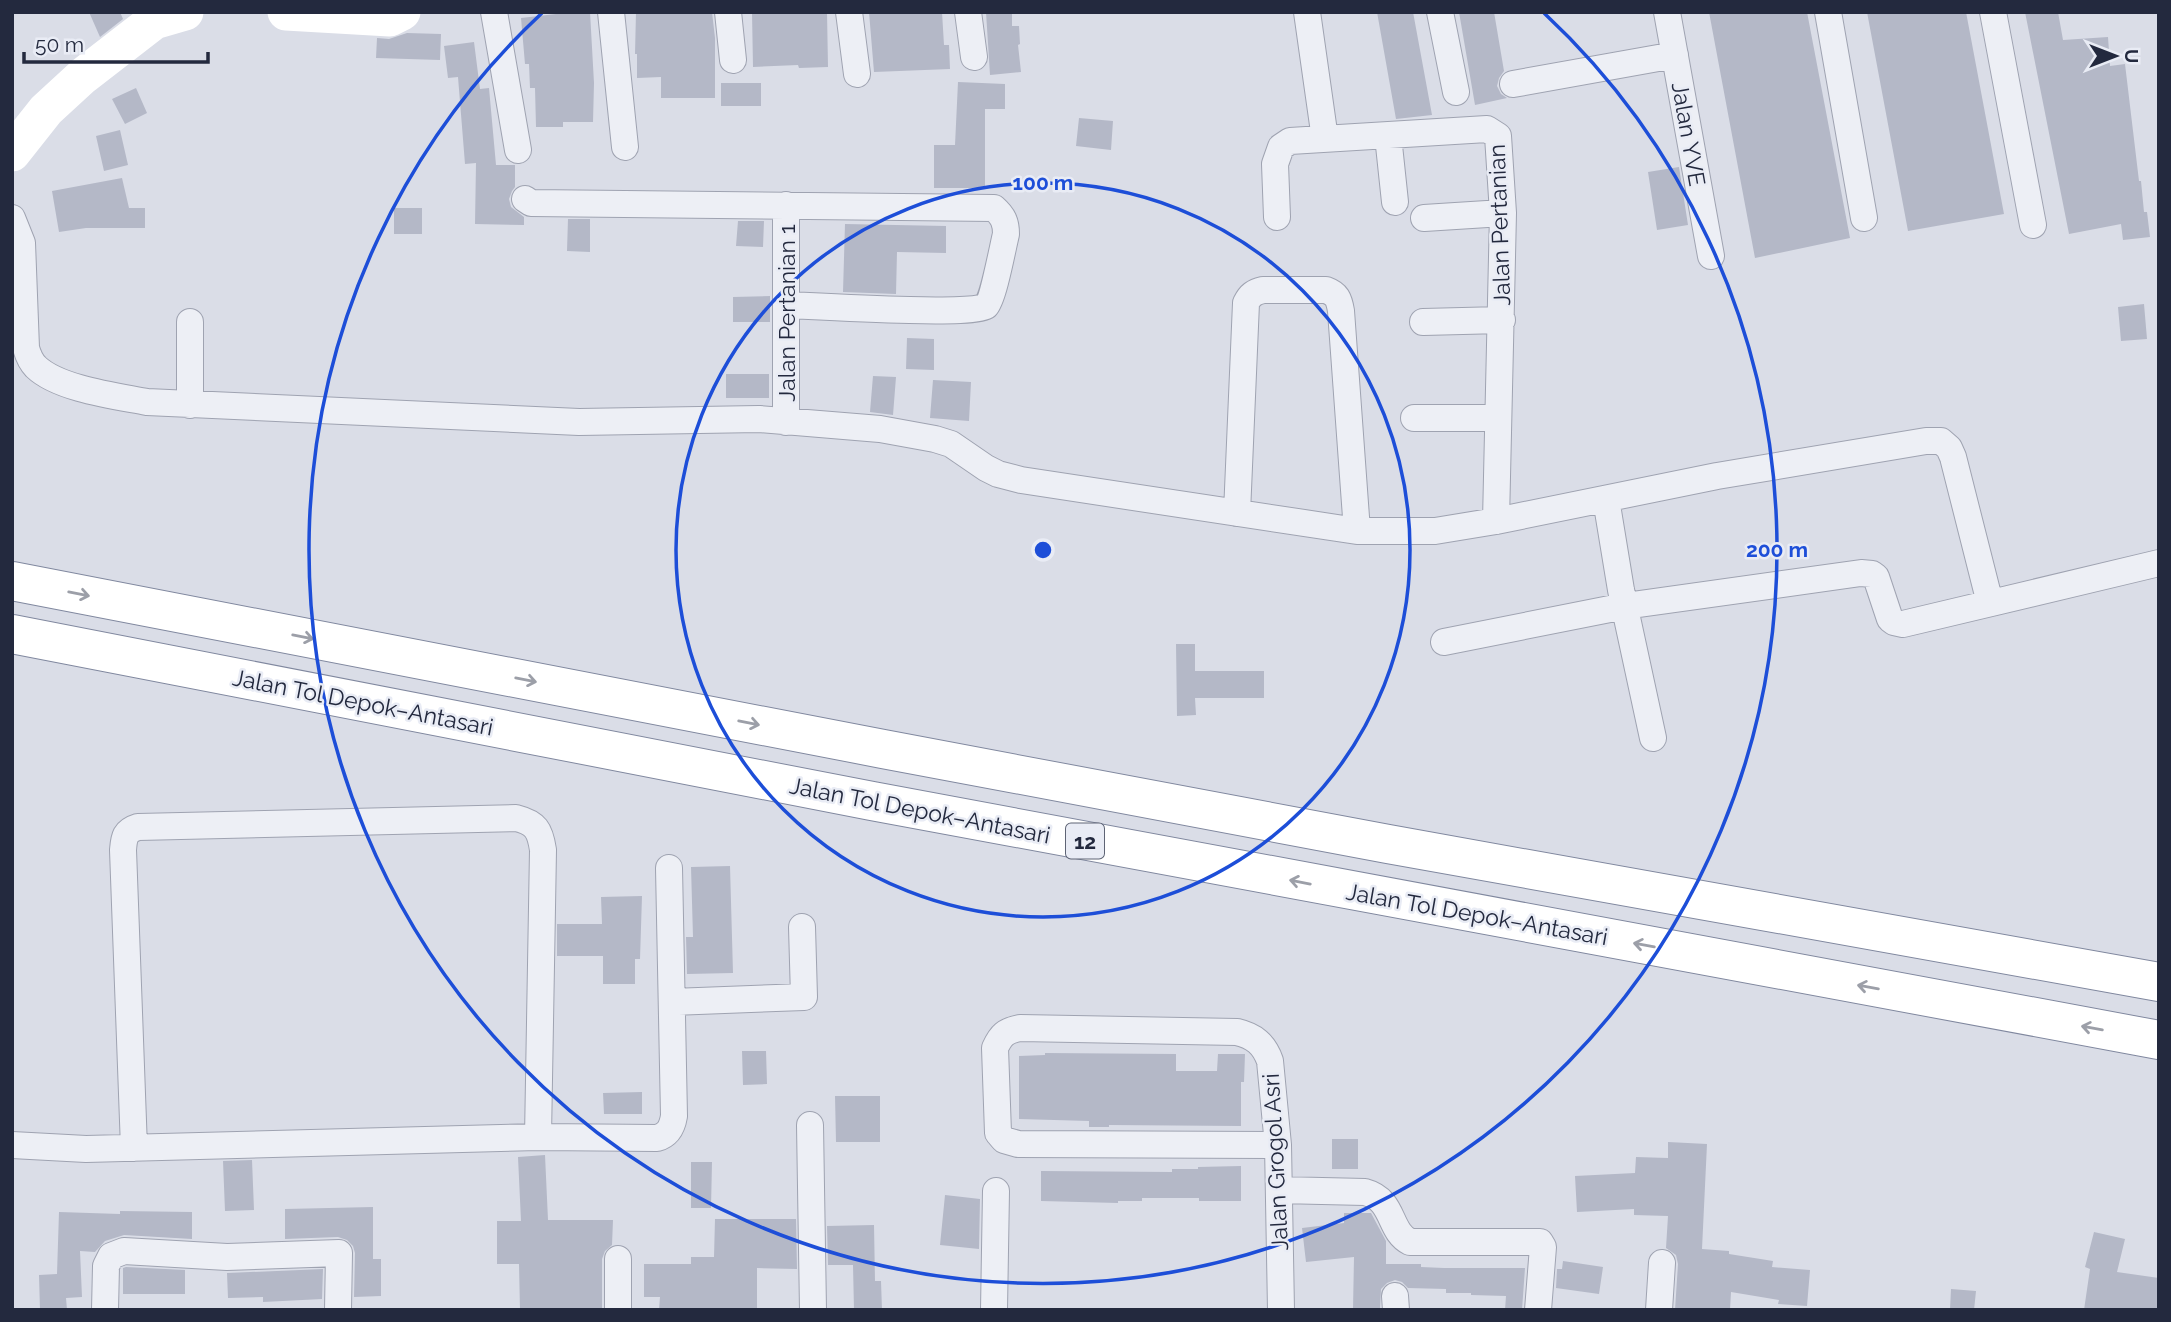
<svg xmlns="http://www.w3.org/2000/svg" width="2171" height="1322" font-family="Raleway,sans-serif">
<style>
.building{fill:#b4b8c7}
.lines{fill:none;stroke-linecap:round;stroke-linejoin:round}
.street-casing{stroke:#9fa3b1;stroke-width:28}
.highway-casing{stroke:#80889f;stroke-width:40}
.street{stroke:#edeff5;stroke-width:26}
.secondary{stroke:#fff;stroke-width:37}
.highway{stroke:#fff;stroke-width:38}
.oneway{stroke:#9c9fa8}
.ring{fill:none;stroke:#1d4ed8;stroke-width:3.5}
.labels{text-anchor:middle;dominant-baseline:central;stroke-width:5;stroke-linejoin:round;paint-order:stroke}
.shield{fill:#e9ecf5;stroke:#5e6475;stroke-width:2}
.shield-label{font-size:21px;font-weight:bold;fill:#23293e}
.street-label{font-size:23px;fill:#23293e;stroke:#e9ecf5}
.centre{fill:#1d4ed8;stroke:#e9ecf5;stroke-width:3.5}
.ring-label{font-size:21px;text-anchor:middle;font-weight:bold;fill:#1d4ed8;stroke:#e9ecf5;stroke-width:5;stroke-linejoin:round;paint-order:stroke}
</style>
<rect width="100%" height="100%" fill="#dadde7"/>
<!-- building -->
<path class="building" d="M89 12H120L123 19 100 37Z
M556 12H590L594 83 593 122H563V127H536L535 88H530L529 64H525L521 18 556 14Z
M636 12H712L715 38V98H661V77L637 78V54H635Z
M752 12H827L828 67 799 68 798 65 753 67Z
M869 12H942L944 45H949L950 69 874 72Z
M986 12H1012V26H1019L1020 44 1018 45 1021 72 990 75Z
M1377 12H1413L1432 115 1396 119Z
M1459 12H1494L1504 71 1499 78 1497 86 1501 94 1507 98 1475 105Z
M1709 12H1807L1850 238 1755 258Z
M1867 12H1966L2004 214 1908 231Z
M2025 12H2058L2063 40 2108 37 2110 66 2125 64 2139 181H2141L2144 212H2147L2150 237 2123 240 2121 224 2069 234Z
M407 33 441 34 440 60 376 58 377 38 389 39Z
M474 42 480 89 489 88 496 165H515V187L512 191 509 199 511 207 524 217V225L475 224 476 163 465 164 458 77 448 78 444 46Z
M958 82 1005 84V109H985V188H934V145H955Z
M721 83H761V106H721Z
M136 88 147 113 125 124 112 99Z
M1079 118 1113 121 1111 150 1076 146Z
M120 130 128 165 104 171 96 136Z
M1679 167 1688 225 1657 230 1648 172Z
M122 178 129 208H145V228H86L59 232 52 191Z
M394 208H422V234H394Z
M568 219H590V252L567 251Z
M738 221H764L763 247 736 246Z
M845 224 946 226V253L897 252 896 294 843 292Z
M770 296V322H733V297Z
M2144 304 2147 339 2121 341 2118 307Z
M907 338 934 339V370L906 369Z
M726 374H769V398H726Z
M873 376 896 377 893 415 870 412Z
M933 380 971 382 969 421 930 418Z
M1176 644H1195V671H1264V698H1195L1196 715 1177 716Z
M730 866 733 973 687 974 686 937H693L691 867Z
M642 896 640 959H635V984H603V956H557V924H602L601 897Z
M742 1051H766L767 1084 743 1085Z
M1045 1053 1176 1054V1071H1217L1218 1054H1245L1244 1082H1241V1126L1109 1125V1127H1089V1121L1019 1119V1056L1045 1055Z
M642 1092V1114H604L603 1093Z
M835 1096H880V1142H836Z
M1332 1139H1358V1169H1332Z
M1668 1142 1707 1144 1702 1249 1729 1251V1254L1773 1261 1772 1267 1810 1270 1807 1306 1778 1304 1779 1300 1731 1292 1730 1310H1675L1678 1264 1676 1255 1666 1248 1668 1216 1634 1215V1209L1577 1212 1575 1176 1635 1173 1636 1157 1668 1158Z
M545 1155 548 1220H613L612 1245 605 1251 602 1259V1310H520L519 1264H497V1221H521L518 1157Z
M252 1160 254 1210 225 1211 223 1161Z
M691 1162H712L711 1208H691Z
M1241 1166V1201H1199V1198H1142V1201H1118V1203L1041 1201V1171L1172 1172V1169H1198V1167Z
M945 1195 980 1199 979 1249 940 1245Z
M373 1207V1259H381V1296L354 1297 355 1253 353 1246 347 1240 338 1237 285 1239V1209Z
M120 1211 192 1212V1239L124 1235 105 1241 95 1252 80 1251 82 1297 66 1298 67 1310H40L39 1275 57 1274 59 1212 120 1214Z
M1344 1213H1371L1386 1241V1264H1421V1267L1444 1268H1525L1522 1310H1505L1506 1296 1471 1295V1293H1446V1289L1408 1288 1402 1282 1395 1280 1387 1283 1381 1289 1380 1310H1353L1354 1257 1306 1262 1302 1228 1344 1223Z
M715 1219H796L797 1269 757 1268V1310H659L660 1297H644V1264H691V1257H714Z
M874 1225 875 1281H881L882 1310H854L853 1265H828L827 1226Z
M2094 1232 2125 1239 2117 1272 2159 1278V1310H2084L2090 1269 2085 1267Z
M1563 1261 1603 1267 1599 1294 1556 1288 1557 1269H1562Z
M126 1267 185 1270V1294H123V1268Z
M323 1269 322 1299 263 1302V1297L228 1298 227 1273Z
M1951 1289 1976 1291 1974 1310H1950Z"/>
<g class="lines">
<defs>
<path id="street" d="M494 12 518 150
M611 12 625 147
M728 12 733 60
M849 12 857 74
M968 12 974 57
M1307 12 1325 139
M1440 12 1456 92
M1667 12 1711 256
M1828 12 1864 218
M1993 12 2033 225
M1513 84 1675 55
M1388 136 1395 202
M525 199 531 203 994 208C1003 216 1006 222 1006 234 1003 246 993 300 986 306 974 316 811 306 786 305
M786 205V422
M1277 217 1275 164 1281 147 1290 141 1487 129 1498 136 1503 213 1496 521
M12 218 22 243 26 348C28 355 31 362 36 367 59 389 116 396 147 402L579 422 759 419 880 429 935 439 951 444 986 468 998 474 1021 480 1357 531H1435L1496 521 1717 476 1926 441H1941L1949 448 1953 457 1990 603
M1424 218 1503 213
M190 322V405
M1423 322 1502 320
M1414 418H1498
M1606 499 1621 590 1653 738
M1237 513 1246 303C1250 295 1254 292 1263 290H1326C1337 294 1339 299 1341 311L1357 531
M1444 642 1625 606 1861 573 1872 574 1876 577 1890 619 1894 622 1903 624 2159 563
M672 1002 804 997 802 927
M810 1125 813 1310
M12 1145 86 1149 538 1137 657 1138C668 1135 672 1128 674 1116L669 868
M1278 1145 1018 1144 1004 1140 998 1133 995 1048C1001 1035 1005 1031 1020 1028L1237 1032C1254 1036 1264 1044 1270 1061L1278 1145 1281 1310
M134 1148 123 850C124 837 125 831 138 827L516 818C536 823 540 830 543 850L538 1137
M1279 1190 1365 1192C1395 1200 1388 1231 1410 1242H1540L1543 1247 1538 1310
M618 1259V1310
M1395 1296 1396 1310
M105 1310 106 1266 111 1256 124 1251 227 1257 339 1253 338 1310
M994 1310 996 1191
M1659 1310 1662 1263"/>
<path id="highway" d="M12 581 883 749 1388 844 2159 982
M12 634 872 801 2159 1040"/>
</defs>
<!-- street casing -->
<use href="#street" class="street-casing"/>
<!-- highway casing -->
<use href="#highway" class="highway-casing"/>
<!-- street -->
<use href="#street" class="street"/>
<!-- secondary -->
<path class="secondary" d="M286 12 390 18 402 12
M12 153 46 110 83 76 154 21 185 12"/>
<!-- highway -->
<use href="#highway" class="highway"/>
</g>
<!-- one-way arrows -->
<defs><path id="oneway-shaft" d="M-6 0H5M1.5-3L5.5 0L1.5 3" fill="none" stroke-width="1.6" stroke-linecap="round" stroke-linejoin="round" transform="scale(1.75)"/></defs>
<g class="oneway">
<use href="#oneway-shaft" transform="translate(79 594) rotate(11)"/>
<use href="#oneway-shaft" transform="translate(303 637) rotate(11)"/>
<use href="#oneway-shaft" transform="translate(526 680) rotate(11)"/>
<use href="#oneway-shaft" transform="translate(749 723) rotate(11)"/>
<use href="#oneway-shaft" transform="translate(1300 882) rotate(-169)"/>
<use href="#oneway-shaft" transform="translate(1644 945) rotate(-170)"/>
<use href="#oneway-shaft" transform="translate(1868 987) rotate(-170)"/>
<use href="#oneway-shaft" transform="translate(2092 1028) rotate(-170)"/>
</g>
<!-- distance rings -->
<g class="ring">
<circle cx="1043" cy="550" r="367"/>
<path d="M1544 13A734 734 0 1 1 542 13"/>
</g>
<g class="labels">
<!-- shield labels -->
<rect class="shield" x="1066" y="823.5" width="38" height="35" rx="5"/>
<g class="shield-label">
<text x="1085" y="841">12</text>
</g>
<!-- street labels -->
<g class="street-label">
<text transform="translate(1689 134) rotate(80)">Jalan YVE</text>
<text transform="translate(1499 225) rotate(-92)">Jalan Pertanian</text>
<text transform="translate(786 313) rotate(-90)">Jalan Pertanian 1</text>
<text transform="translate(363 702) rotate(11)">Jalan Tol Depok–Antasari</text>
<text transform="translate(920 810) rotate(11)">Jalan Tol Depok–Antasari</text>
<text transform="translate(1477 914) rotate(10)">Jalan Tol Depok–Antasari</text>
<text transform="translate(1275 1162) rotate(-93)">Jalan Grogol Asri</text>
</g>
</g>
<circle cx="1043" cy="550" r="10" class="centre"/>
<g class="ring-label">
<text x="1043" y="190">100 m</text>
<text x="1777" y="557">200 m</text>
</g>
<!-- border -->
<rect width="2171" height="1322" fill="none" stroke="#23293e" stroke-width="28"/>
<!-- north arrow -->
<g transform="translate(2115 56) rotate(90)" stroke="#e9ecf5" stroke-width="5" paint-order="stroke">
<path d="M0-5L12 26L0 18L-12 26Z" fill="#23293e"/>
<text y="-10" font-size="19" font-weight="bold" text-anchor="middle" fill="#23293e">U</text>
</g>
<!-- scale -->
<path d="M24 52v10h184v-10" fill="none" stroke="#23293e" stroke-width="3.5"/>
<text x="35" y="52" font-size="21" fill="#23293e" stroke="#e9ecf5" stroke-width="5" paint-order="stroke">50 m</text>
</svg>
